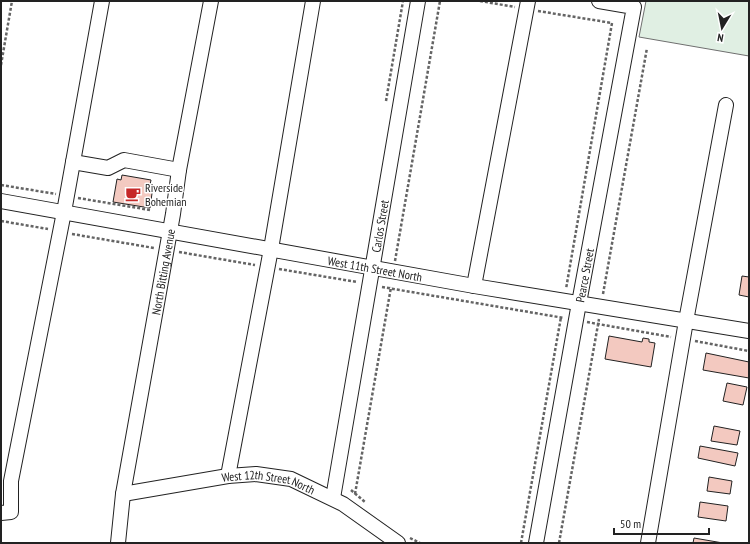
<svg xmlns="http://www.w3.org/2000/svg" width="750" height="544" font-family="'PT Sans Narrow',sans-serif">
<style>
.green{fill:#e0efe3;stroke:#6f6f6f}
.building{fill:#f3c9c0;stroke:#222}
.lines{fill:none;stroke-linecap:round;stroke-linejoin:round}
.minor-casing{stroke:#222;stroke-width:16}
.path{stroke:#646464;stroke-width:2.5;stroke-dasharray:3 2;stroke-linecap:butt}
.minor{stroke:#fff;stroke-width:14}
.labels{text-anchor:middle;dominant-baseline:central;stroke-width:3;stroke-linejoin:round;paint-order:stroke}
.poi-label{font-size:12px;fill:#222;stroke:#fff;text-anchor:start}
.street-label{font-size:12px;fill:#222;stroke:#fff}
</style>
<rect width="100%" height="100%" fill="#fff"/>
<!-- green -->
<path class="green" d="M646 1H749V56L639 37Z"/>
<!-- building -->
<path class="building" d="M122 175 151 180 150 185 153 186 150 208 113 202 117 179 121 180Z
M742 276 749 277V297L739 295Z
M609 336 642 342 643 338 649 339V342L655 343 651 367 605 359Z
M706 353 749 362V378L703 370Z
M727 383 747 387 743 405 723 401Z
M714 426 740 431 737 445 711 441Z
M700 446 738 453 735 466 698 458Z
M709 477 732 481 730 494 707 491Z
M700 502 728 506 726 521 698 517Z
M694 538 723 543H693Z"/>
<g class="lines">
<defs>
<g id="minor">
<path d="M73 162 108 168 124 160 179 170"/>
<path id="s1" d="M1 201 474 286 749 331"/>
<path d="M474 286 528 1"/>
<path d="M228 476 271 249 313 1"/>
<path id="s2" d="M123 494 228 476 256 474 291 479 343 504 398 543"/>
<path id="s3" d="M333 498 418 1"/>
<path d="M1 513 11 512V481L64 212 102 1"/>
<path id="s4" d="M118 543 123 494 173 214 179 170 211 1"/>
<path id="s5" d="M536 543 579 303 634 7 599 1"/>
<path d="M648 543 686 321 726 105"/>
</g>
</defs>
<!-- minor casing -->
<use href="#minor" class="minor-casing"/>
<!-- path -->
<path class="path" d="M480 1 515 7
M538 11 612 23 566 289
M1 65 12 1
M386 101 403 1
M1 185 56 194
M78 198 150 210
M1 221 48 229
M72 234 154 248
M179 252 255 265
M395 261 440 1
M279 269 357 282
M382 287 564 318
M603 294 647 48
M587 322 671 337
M695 341 749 351
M351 490 365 502
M355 494 391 287
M410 538 420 543
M521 543 561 317
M559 543 599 319"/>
<!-- minor -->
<use href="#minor" class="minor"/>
</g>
<!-- icons -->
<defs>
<symbol id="cafe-bare" viewBox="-9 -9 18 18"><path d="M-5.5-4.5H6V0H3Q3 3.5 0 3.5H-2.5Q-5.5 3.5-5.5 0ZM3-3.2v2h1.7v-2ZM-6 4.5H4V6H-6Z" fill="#c62828" stroke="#fff" stroke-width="2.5" paint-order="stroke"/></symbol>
</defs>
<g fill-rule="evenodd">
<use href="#cafe-bare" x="122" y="183" width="22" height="22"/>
</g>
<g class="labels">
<!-- poi labels -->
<g class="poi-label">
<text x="145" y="187">Riverside<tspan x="145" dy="14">Bohemian</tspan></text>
</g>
<!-- street labels -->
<g class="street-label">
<text stroke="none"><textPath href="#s3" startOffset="276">Carlos Street</textPath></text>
<text stroke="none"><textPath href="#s1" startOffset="380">West 11th Street North</textPath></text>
<text stroke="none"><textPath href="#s4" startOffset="275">North Bitting Avenue</textPath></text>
<text stroke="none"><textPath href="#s5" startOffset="272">Pearce Street</textPath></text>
<text stroke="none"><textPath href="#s2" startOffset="148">West 12th Street North</textPath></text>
</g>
</g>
<!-- border -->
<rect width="750" height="544" fill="none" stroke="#222222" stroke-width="4"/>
<!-- north arrow -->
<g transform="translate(722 28) rotate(190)" stroke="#ffffff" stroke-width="3" paint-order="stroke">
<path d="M0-3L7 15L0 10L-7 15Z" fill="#222222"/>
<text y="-6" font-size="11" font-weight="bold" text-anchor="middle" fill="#222222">N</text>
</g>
<!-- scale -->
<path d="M614 528v6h95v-6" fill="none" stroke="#222222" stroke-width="2"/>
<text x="620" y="528" font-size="12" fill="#222222" stroke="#ffffff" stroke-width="3" paint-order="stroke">50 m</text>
</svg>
